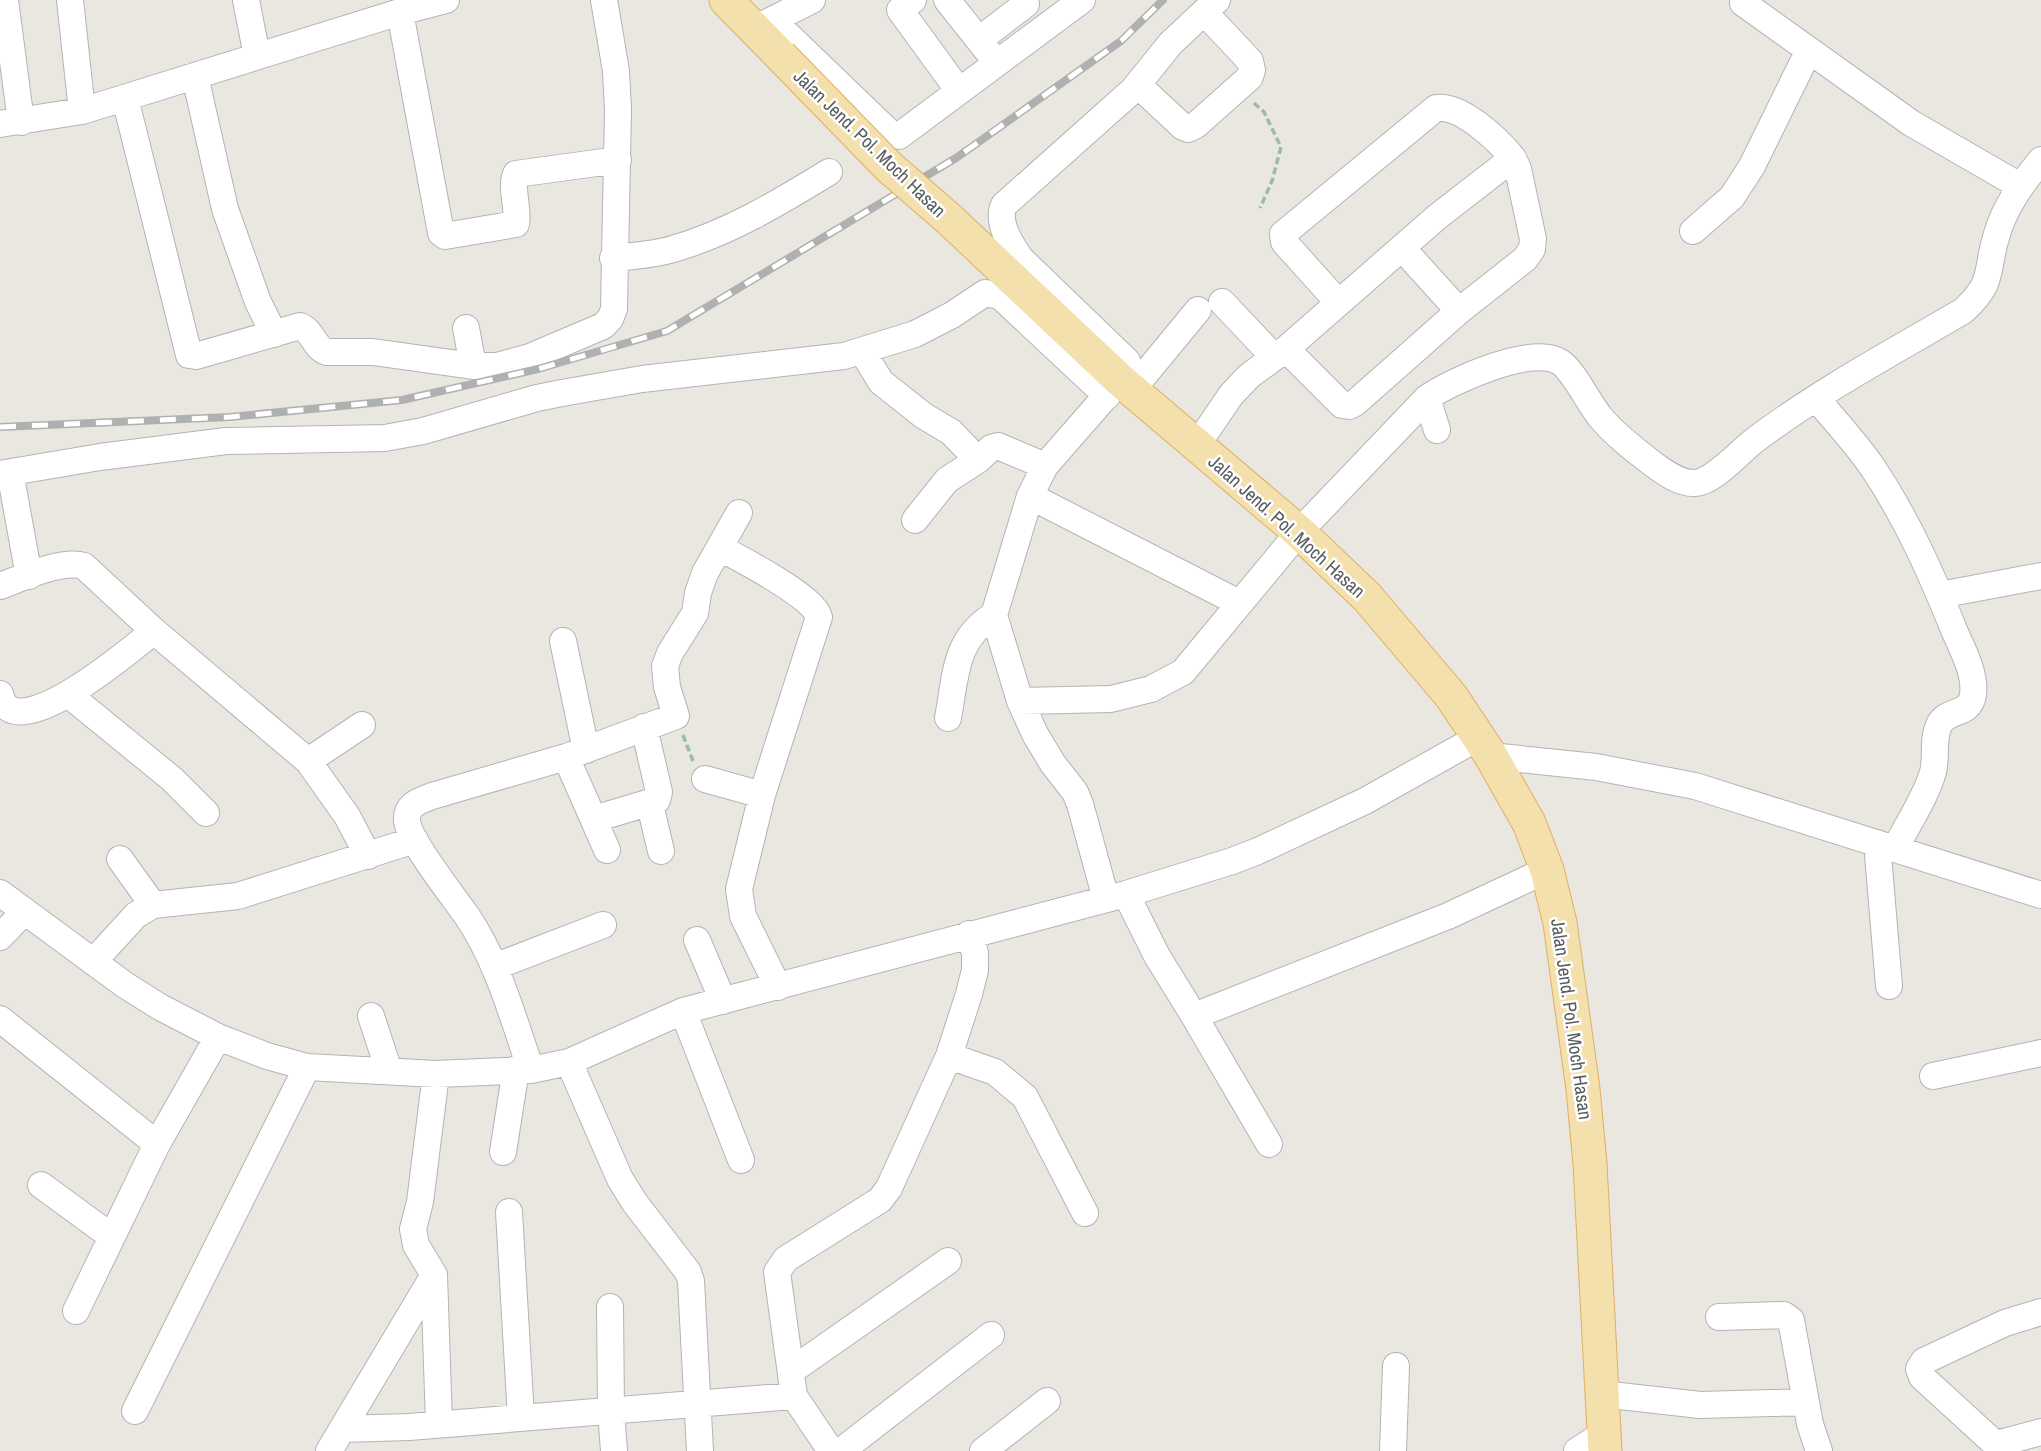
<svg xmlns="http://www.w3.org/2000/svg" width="2041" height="1451" font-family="'Archivo Narrow',sans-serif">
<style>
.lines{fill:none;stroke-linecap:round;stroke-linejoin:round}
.minor-casing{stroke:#b1b4b7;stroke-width:28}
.major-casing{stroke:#deae65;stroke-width:35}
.path{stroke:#9abfa0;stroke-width:3.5;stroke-dasharray:7 3.5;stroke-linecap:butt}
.minor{stroke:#fff;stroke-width:26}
.major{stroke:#f4e0ac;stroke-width:33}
.rail-casing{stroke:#afb0b0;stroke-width:8}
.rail{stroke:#fff;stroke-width:5;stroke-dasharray:16;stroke-linecap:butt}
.major-bridge-casing{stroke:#deae65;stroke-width:35;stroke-linecap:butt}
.major-bridge{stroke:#f4e0ac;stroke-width:33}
.labels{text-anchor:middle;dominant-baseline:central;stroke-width:5;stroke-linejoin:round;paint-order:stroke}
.street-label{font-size:19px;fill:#595d60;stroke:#fff}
</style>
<rect width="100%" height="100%" fill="#eae7e1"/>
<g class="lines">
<defs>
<path id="minor" d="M5 0 21 122
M70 0 82 111
M246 0 257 56
M913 0 900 10 959 91
M947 0 997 63
M1743 3 1911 123 2020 186
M400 12 441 233 445 236 516 224C519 208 510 188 516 174L618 160
M754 29 812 0
M979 40 1026 4
M767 42 780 33 787 34 891 134 899 136 1082 0
M195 76 225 209 258 302 274 334
M1138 85 1183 127 1188 129 1196 125 1250 77 1252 70 1250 61 1204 12
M125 98 189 355 196 356 300 326C313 331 314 348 327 352H373L473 366H497L530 357 603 326 610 319 614 309 618 110 616 71 604 0
M0 124 82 111 400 12 446 0
M1693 231 1732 197 1752 166 1808 52
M1402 248 1459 311
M613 258C633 256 653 255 673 249 729 233 780 202 829 172
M1222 302 1273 356
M1338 302 1284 242 1283 234 1436 108C1461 104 1498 140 1513 158
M466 328 473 366
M862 351 881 382 924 416 951 432 978 460
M1132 390 1198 310
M1427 398 1437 430
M1816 398C1835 421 1856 443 1873 468 1907 519 1931 573 1954 630 1962 649 1976 673 1973 695 1970 716 1946 709 1939 725 1932 740 1937 757 1933 772 1926 797 1907 825 1895 849
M1197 445 1231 395 1249 376 1286 349 1437 217 1513 158 1518 169 1533 239 1532 249 1525 259 1459 311 1355 403 1349 406 1342 405 1286 349
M10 472 29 576
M0 474 100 457 226 441 385 438 423 431 537 398 562 393 642 379 844 356 915 334 952 315 985 293 1000 296 1107 396
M1030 496 1239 603
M915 520 947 480 978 460 991 448 998 446 1045 466
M720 548C739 558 816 598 819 617L762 795 739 889 743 916 778 987
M0 586C22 578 62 559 84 566L154 631 308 761 347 816 368 856
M1940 595 2041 576
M563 641 586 750
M0 694C2 699 3 705 8 708 38 729 131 649 154 631
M69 695 172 779 206 813
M1020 701 1111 699 1151 689 1183 672 1299 532 1427 398C1451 381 1533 344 1560 362 1574 371 1589 404 1601 418 1615 435 1635 450 1653 464 1664 472 1680 484 1695 483 1714 482 1740 451 1755 440 1820 391 1893 352 1963 311 1996 281 1985 271 1997 234 2005 206 2023 182 2041 160
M948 718C956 676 954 639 994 615
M644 727 659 792 657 800 651 802V809L661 851
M1491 756 1596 767 1695 786 2041 895
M566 757 607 850
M308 761 362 725
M705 779 762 795
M594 819 651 802
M1877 843 1889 986
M120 859 153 905
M0 893 125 985 160 1007 218 1037 267 1056 307 1067 436 1074 531 1070 569 1062 683 1011 1126 894 1232 861 1258 851 1365 801 1479 737
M1126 894 1157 956 1194 1016 1448 916 1547 870
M1106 899 1080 804 1075 792 1053 764 1035 734 1020 701 994 615 1030 496 1045 466 1120 380 1127 361 1021 259C1011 245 996 223 1004 205L1133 90 1171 43 1217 0
M0 937 25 911
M697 940 723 1001
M93 962 136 915 153 905 238 896 415 840
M494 967 603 925
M683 1011 741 1160
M371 1016 389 1071
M1194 1016 1269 1144
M0 1019 157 1144
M949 1056 995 1072 1025 1097 1085 1213
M569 1062 620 1179 635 1203 688 1272 691 1281 700 1451
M531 1070C513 1018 498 962 467 916 453 896 408 840 407 820 406 804 420 801 432 796L566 757 676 716 667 687 665 666 670 653 695 613 698 593 705 573 739 513
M436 1074 420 1202 413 1229 416 1245 434 1275 439 1424
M1933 1076 2041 1053
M503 1152 516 1069
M41 1185 112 1237
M509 1212 521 1418
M610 1307 611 1411 614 1451
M76 1311 157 1144 218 1037
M2041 1312 2005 1323 1924 1361 1919 1369 1922 1377 1992 1441 2000 1443 2041 1432
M1719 1317 1784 1315 1791 1320 1810 1424 1819 1451
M791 1371 948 1261
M1602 1394 1700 1405 1806 1402
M135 1411 307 1067
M343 1429 409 1427 794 1396
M329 1451 434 1275
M831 1451 794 1396 777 1272 786 1259 880 1200 889 1188 949 1056 969 994 975 970V953L969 934
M841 1451 991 1335
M983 1451 1047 1401
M1393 1451 1396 1366
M1577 1451 1603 1434"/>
<path id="major" d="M726 0 781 56
M949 219 1120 380 1299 532 1367 597 1451 696 1491 756 1529 823 1547 870 1560 923 1583 1089 1590 1164 1605 1451"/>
</defs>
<!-- minor casing -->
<use href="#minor" class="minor-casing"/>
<!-- major casing -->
<use href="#major" class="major-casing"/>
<!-- path -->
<path class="path" d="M1254 103 1264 112 1281 147 1272 181 1260 208
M683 735 693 761"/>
<!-- minor -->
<use href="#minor" class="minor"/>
<!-- major -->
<use href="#major" class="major"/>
<defs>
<path id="rail" d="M0 427 230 417 402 400 538 369 667 331 956 158 1121 41 1163 0"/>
</defs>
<!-- rail casing -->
<use href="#rail" class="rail-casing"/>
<!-- rail -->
<use href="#rail" class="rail"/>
<defs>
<path id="major-bridge" d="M781 56 888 166 949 219"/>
</defs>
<!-- major-bridge casing -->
<use href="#major-bridge" class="major-bridge-casing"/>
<!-- major-bridge -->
<use href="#major-bridge" class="major-bridge"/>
</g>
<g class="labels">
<!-- street labels -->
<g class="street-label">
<text transform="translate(870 143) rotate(44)">Jalan Jend. Pol. Moch Hasan</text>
<text transform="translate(1287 526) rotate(42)">Jalan Jend. Pol. Moch Hasan</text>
<text transform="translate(1572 1019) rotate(82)">Jalan Jend. Pol. Moch Hasan</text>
</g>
</g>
</svg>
